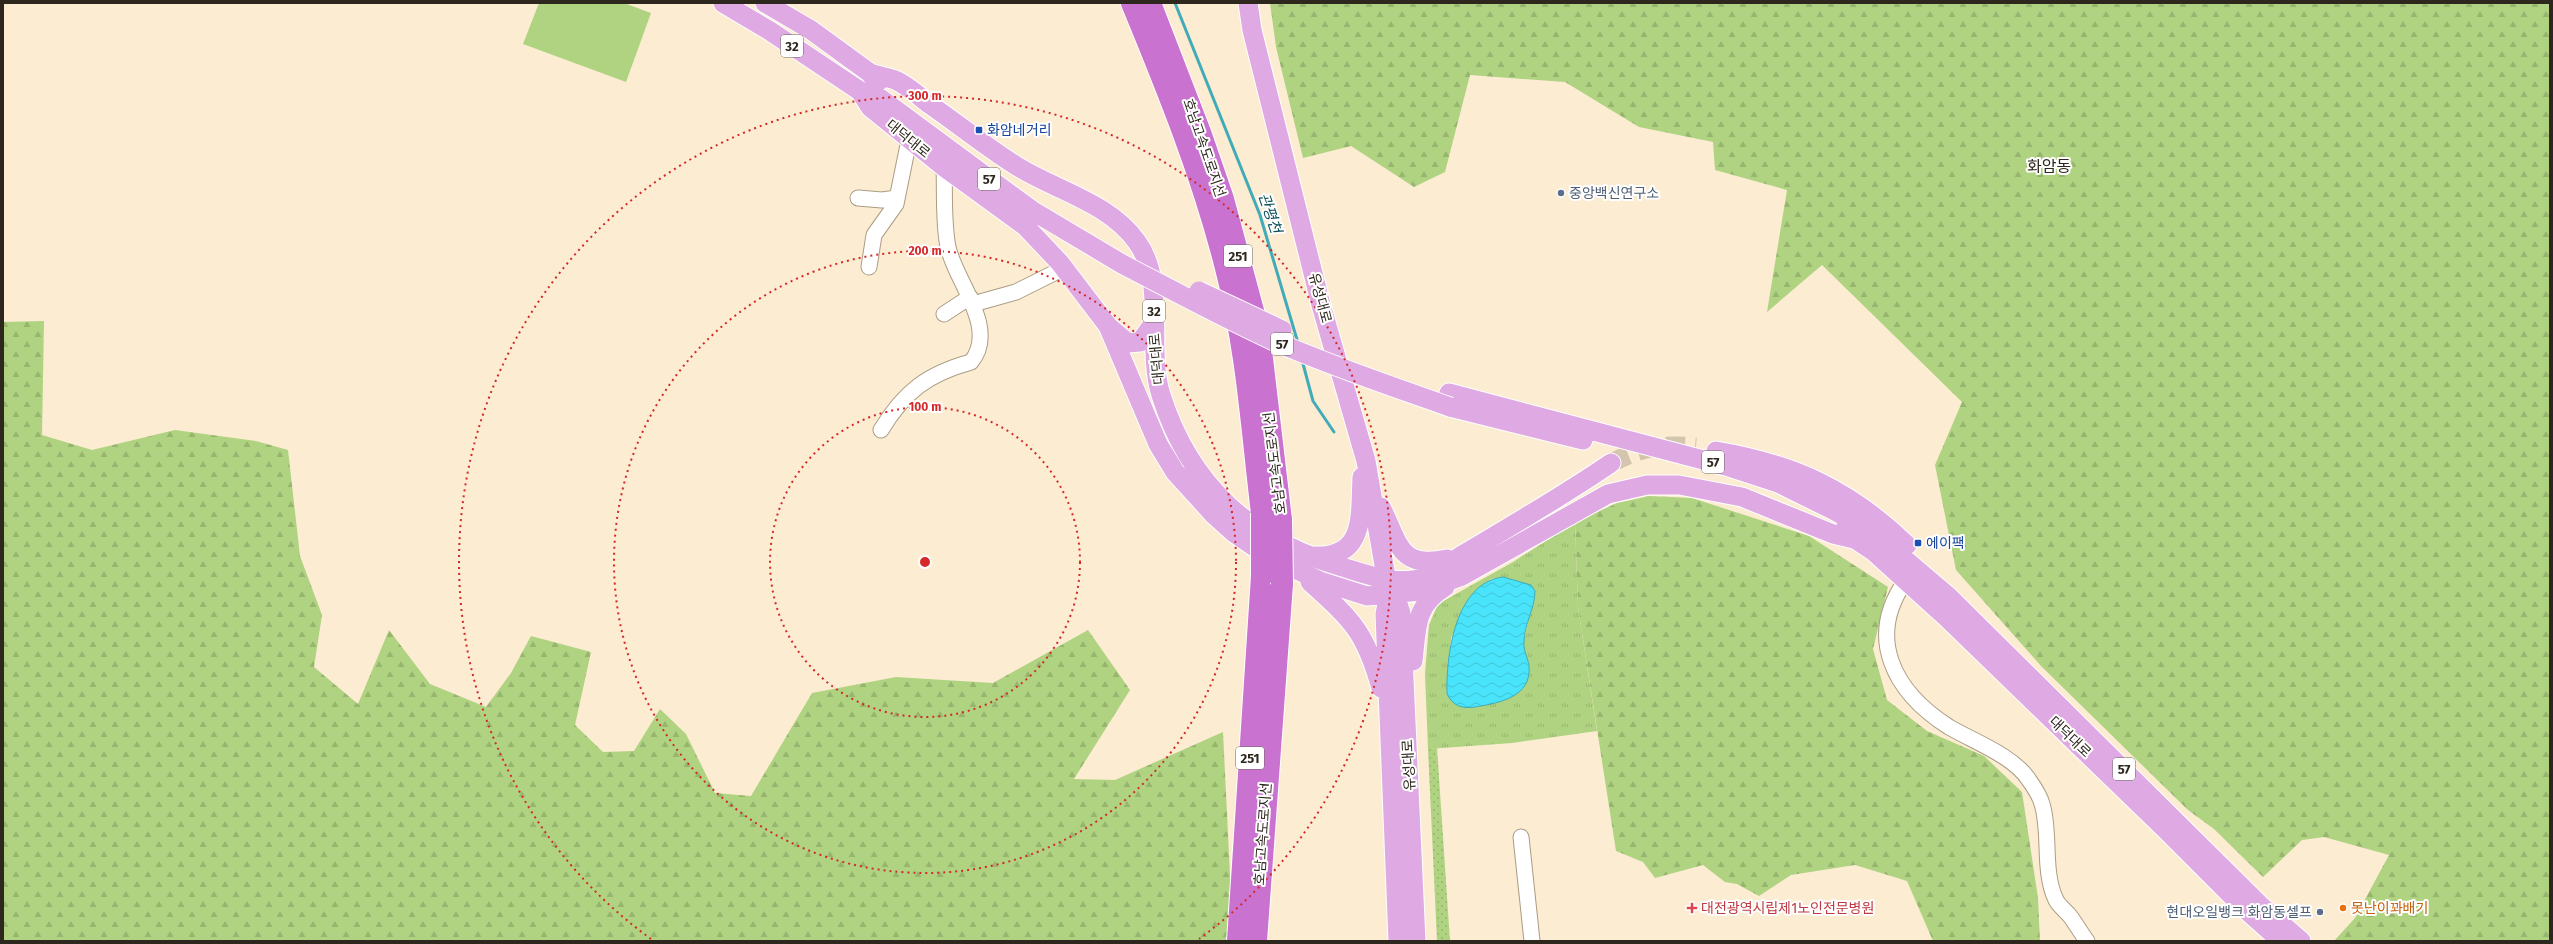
<svg xmlns="http://www.w3.org/2000/svg" width="2553" height="944" font-family="'Fira Sans','Noto Sans KR',sans-serif">
<style>
.grass{fill:url(#grass-dots)}
.forest{fill:url(#forest-firs)}
.park{fill:url(#park-tufts);fill-rule:evenodd}
.garden{fill:#afd381}
.water{fill:url(#water-waves);stroke:#41abb8}
.lines{fill:none;stroke-linecap:round;stroke-linejoin:round}
.stream{stroke:#41abb8;stroke-width:3}
.major-tunnel{stroke:#d3c5ae;stroke-width:19;stroke-dasharray:19 10;stroke-linecap:butt}
.minor-casing{stroke:#ab9d84;stroke-width:17}
.major-casing{stroke:#fff;stroke-width:21}
.highway-casing{stroke:#fff;stroke-width:24}
.minor{stroke:#fff;stroke-width:15}
.major{stroke:#dfaae3;stroke-width:19}
.highway{stroke:#ca72d0;stroke-width:22}
.major-bridge-casing{stroke:#fff;stroke-width:21;stroke-linecap:butt}
.highway-bridge-casing{stroke:#fff;stroke-width:24;stroke-linecap:butt}
.major-bridge{stroke:#dfaae3;stroke-width:19}
.highway-bridge{stroke:#ca72d0;stroke-width:22}
.ring{fill:none;stroke:#d62828;stroke-width:2;stroke-dasharray:2 4}
.transit-dot{fill:#1a4fb4;stroke:#fff;stroke-width:1.5}
.service-dot{fill:#5c6f8a;stroke:#fff;stroke-width:1.5}
.health-dot{fill:#e0444e;stroke:#fff;stroke-width:1.5}
.food-dot{fill:#e8710a;stroke:#fff;stroke-width:1.5}
.labels{text-anchor:middle;dominant-baseline:central;stroke-width:4;stroke-linejoin:round;paint-order:stroke}
.shield{fill:#fff;stroke:#6c6861;stroke-width:1}
.shield-label{font-size:13px;font-weight:bold;fill:#2d271d}
.transit-label{font-size:14px;fill:#164399;stroke:#fff;text-anchor:start}
.street-label{font-size:14px;fill:#2d271d;stroke:#fff}
.service-label{font-size:14px;fill:#4e5e75;stroke:#fff;text-anchor:start}
.health-label{font-size:14px;fill:#be3a42;stroke:#fff;text-anchor:start}
.food-label{font-size:14px;fill:#c56008;stroke:#fff;text-anchor:start}
.water-label{font-size:15px;font-style:italic;fill:#0e515a;stroke:#fff}
.quarter-label{font-size:16px;fill:#2d271d;stroke:#fff}
.centre{fill:#d62828;stroke:#fff;stroke-width:2}
.ring-label{font-size:12px;text-anchor:middle;font-weight:bold;fill:#d62828;stroke:#fff;stroke-width:4;stroke-linejoin:round;paint-order:stroke}
</style>
<defs>
<pattern id="grass-dots" width="8" height="8" patternUnits="userSpaceOnUse"><rect width="8" height="8" fill="#afd381"/><path d="M2 2h.1M6 6h.1" fill="none" stroke="#97b56f" stroke-width="1.8" stroke-linecap="round"/></pattern>
<pattern id="forest-firs" width="22" height="20" patternUnits="userSpaceOnUse"><rect width="22" height="20" fill="#afd381"/><path d="M5 1l3.5 6h-7zM16 11l3.5 6h-7z" fill="#97b56f"/></pattern>
<pattern id="park-tufts" width="24" height="20" patternUnits="userSpaceOnUse"><rect width="24" height="20" fill="#afd381"/><path d="M3 7l-1-3M5 7V3M7 7l1-3M15 17l-1-3M17 17v-4M19 17l1-3" fill="none" stroke="#97b56f"/></pattern>
<pattern id="water-waves" width="16" height="10" patternUnits="userSpaceOnUse"><rect width="16" height="10" fill="#49e4fb"/><path d="M0 5q4-4 8 0t8 0" fill="none" stroke="#40c4d7"/></pattern>
</defs>
<rect width="100%" height="100%" fill="#fcecd2"/>
<!-- grass -->
<path class="grass" d="M1437 748 1450 941H1437L1428 749Z"/>
<!-- forest -->
<path class="forest" d="M1270 3H2550V941H2334L2355 918 2389 855 2324 837 2302 840 2263 877 2214 829 2188 810 2041 666 1956 570 1935 465 1962 402 1822 265 1767 312 1787 190 1715 170 1713 142 1639 127 1565 82 1470 75 1445 172 1414 187 1351 146 1303 158 1276 47Z
M44 321 42 435 92 450 175 430 256 441 288 450 300 556 322 615 314 667 358 704 389 630 430 684 486 707 511 673 531 636 591 652 575 725 603 752 634 751 660 709 686 734 715 793 751 796 812 693 896 677 993 683 1088 630 1130 690 1074 779 1115 780 1223 732 1232 916 1230 941H3V322Z
M1649 496 1692 498 1809 536 1888 587 1873 649 1887 700 1927 731 1984 756 2022 792 2038 898 2040 941H1933L1907 881 1855 865 1791 875 1759 896 1737 884 1725 882 1703 865 1655 878 1643 862 1616 851 1578 607 1575 522 1617 503Z"/>
<!-- park -->
<path class="park" d="M1575 522 1578 607 1597 731 1512 743 1428 749 1425 674 1429 625 1438 604 1513 562ZM1503 577 1528 622 1523 644 1529 665 1447 694 1451 638 1472 595 1491 579Z"/>
<!-- garden -->
<path class="garden" d="M539 3H624L651 13 626 82 523 44Z"/>
<!-- water -->
<path class="water" d="M1503 577 1531 585 1535 591C1535 609 1524 624 1524 642 1523 650 1528 658 1529 666 1532 697 1499 703 1475 707 1462 709 1453 706 1447 694 1446 655 1455 583 1503 577Z"/>
<g class="lines">
<!-- stream -->
<path class="stream" d="M1175 3 1260 215 1298 343
M1302 360 1313 401 1334 432"/>
<!-- major-tunnel -->
<path class="major-tunnel" d="M1611 463C1643 447 1660 444 1696 447"/>
<defs>
<path id="minor" d="M858 198 882 200 897 198
M869 267 874 235 896 204 909 140
M973 304 1016 292 1064 268
M944 314 970 297
M881 430C904 392 927 374 971 362 999 328 955 281 948 247 943 222 945 193 944 167
M1906 580C1865 638 1894 692 1949 727 1973 741 2014 756 2029 780 2034 787 2040 796 2042 804 2051 832 2042 871 2056 900 2059 906 2066 911 2070 916 2076 924 2081 933 2087 941
M1521 837 1532 941"/>
<path id="major" d="M723 3 770 31 860 91 877 96 1033 211 1122 264
M765 3 811 30 870 73 877 83
M1248 3 1252 30 1321 305 1366 461 1389 594 1398 604 1401 613 1416 941
M870 73C878 76 887 77 895 80 907 85 919 96 929 104 958 124 985 146 1015 165 1054 190 1109 202 1137 242 1167 283 1146 348 1161 395 1190 487 1251 540 1342 567 1365 574 1389 583 1413 580 1431 578 1449 563 1464 554 1514 524 1563 496 1611 463
M860 91 870 107 944 167 1025 226 1060 263 1108 326 1158 444 1175 472 1214 515 1234 533 1266 555 1320 581 1367 596 1421 591 1462 576 1608 494 1647 485H1679L1742 497 1833 534 1854 539
M1109 327 1128 343 1140 342 1154 323
M1449 393 1726 466 1778 483 1835 511 1875 534 1948 596 2262 907 2301 941
M1450 407 1583 440
M1716 451C1794 464 1850 490 1907 545
M1381 507C1399 542 1398 570 1447 559
M1843 531 1873 551 1947 618 2166 830 2246 910 2281 941
M1315 556C1366 558 1360 514 1362 477
M1310 582C1352 620 1365 631 1381 688
M1389 594 1385 614 1398 941
M1413 661C1417 628 1414 606 1445 587"/>
<path id="highway" d="M1132 3C1168 90 1203 177 1226 268 1247 348 1252 431 1262 513
M1150 3 1201 135 1223 199 1259 333 1281 520
M1238 941 1262 576
M1256 941 1282 584"/>
</defs>
<!-- minor casing -->
<use href="#minor" class="minor-casing"/>
<!-- major casing -->
<use href="#major" class="major-casing"/>
<!-- highway casing -->
<use href="#highway" class="highway-casing"/>
<!-- minor -->
<use href="#minor" class="minor"/>
<!-- major -->
<use href="#major" class="major"/>
<!-- highway -->
<use href="#highway" class="highway"/>
<defs>
<path id="major-bridge" d="M1122 264C1172 290 1222 317 1274 341 1331 366 1391 386 1450 407
M1199 291 1282 330"/>
<path id="highway-bridge" d="M1281 520 1282 584
M1262 576V513"/>
</defs>
<!-- major-bridge casing -->
<use href="#major-bridge" class="major-bridge-casing"/>
<!-- highway-bridge casing -->
<use href="#highway-bridge" class="highway-bridge-casing"/>
<!-- major-bridge -->
<use href="#major-bridge" class="major-bridge"/>
<!-- highway-bridge -->
<use href="#highway-bridge" class="highway-bridge"/>
</g>
<!-- distance rings -->
<g class="ring">
<circle cx="925" cy="562" r="155"/>
<circle cx="925" cy="562" r="311"/>
<path d="M651 939A466 466 0 1 1 1199 939"/>
</g>
<!-- markers -->
<g class="transit-dot">
<rect x="975" y="126" width="8" height="8" rx="2"/>
<rect x="1914" y="539" width="8" height="8" rx="2"/>
</g>
<g class="service-dot">
<circle cx="1561" cy="193" r="4"/>
<circle cx="2320" cy="912" r="4"/>
</g>
<path class="health-dot" d="M1690 902h4v4h4v4h-4v4h-4v-4h-4v-4h4z"/>
<circle class="food-dot" cx="2343" cy="908" r="4"/>
<g class="labels">
<!-- shield labels -->
<g class="shield">
<rect x="781" y="35" width="22" height="22" rx="3"/>
<rect x="978" y="168" width="22" height="22" rx="3"/>
<rect x="1224" y="245" width="28" height="22" rx="3"/>
<rect x="1143" y="300" width="22" height="22" rx="3"/>
<rect x="1271" y="333" width="22" height="22" rx="3"/>
<rect x="1702" y="451" width="22" height="22" rx="3"/>
<rect x="1236" y="747" width="28" height="22" rx="3"/>
<rect x="2113" y="758" width="22" height="22" rx="3"/>
</g>
<g class="shield-label">
<text x="792" y="46">32</text>
<text x="989" y="179">57</text>
<text x="1238" y="256">251</text>
<text x="1154" y="311">32</text>
<text x="1282" y="344">57</text>
<text x="1713" y="462">57</text>
<text x="1250" y="758">251</text>
<text x="2124" y="769">57</text>
</g>
<!-- transit labels -->
<g class="transit-label">
<text x="987" y="130">화암네거리</text>
<text x="1926" y="543">에이팩</text>
</g>
<!-- street labels -->
<g class="street-label">
<text transform="translate(908 139) rotate(39)">대덕대로</text>
<text transform="translate(1204 148) rotate(71)">호남고속도로지선</text>
<text transform="translate(1320 298) rotate(75)">유성대로</text>
<text transform="translate(1157 359) rotate(-95)">대덕대로</text>
<text transform="translate(1275 463) rotate(-97)">호남고속도로지선</text>
<text transform="translate(2070 737) rotate(44)">대덕대로</text>
<text transform="translate(1409 765) rotate(-93)">유성대로</text>
<text transform="translate(1263 834) rotate(-86)">호남고속도로지선</text>
</g>
<!-- service labels -->
<g class="service-label">
<text x="1569" y="193">중앙백신연구소</text>
<text x="2312" y="912" text-anchor="end">현대오일뱅크 화암동셀프</text>
</g>
<!-- health labels -->
<g class="health-label">
<text x="1701" y="908">대전광역시립제1노인전문병원</text>
</g>
<!-- food labels -->
<g class="food-label">
<text x="2351" y="908">못난이꽈배기</text>
</g>
<!-- water labels -->
<g class="water-label">
<text transform="translate(1270 213) rotate(71)">관평천</text>
</g>
<!-- quarter labels -->
<g class="quarter-label">
<text x="2049" y="166">화암동</text>
</g>
</g>
<circle cx="925" cy="562" r="6" class="centre"/>
<g class="ring-label">
<text x="925" y="100">300 m</text>
<text x="925" y="255">200 m</text>
<text x="925" y="411">100 m</text>
</g>
<!-- border -->
<rect width="2553" height="944" fill="none" stroke="#2d271d" stroke-width="8"/>
</svg>
